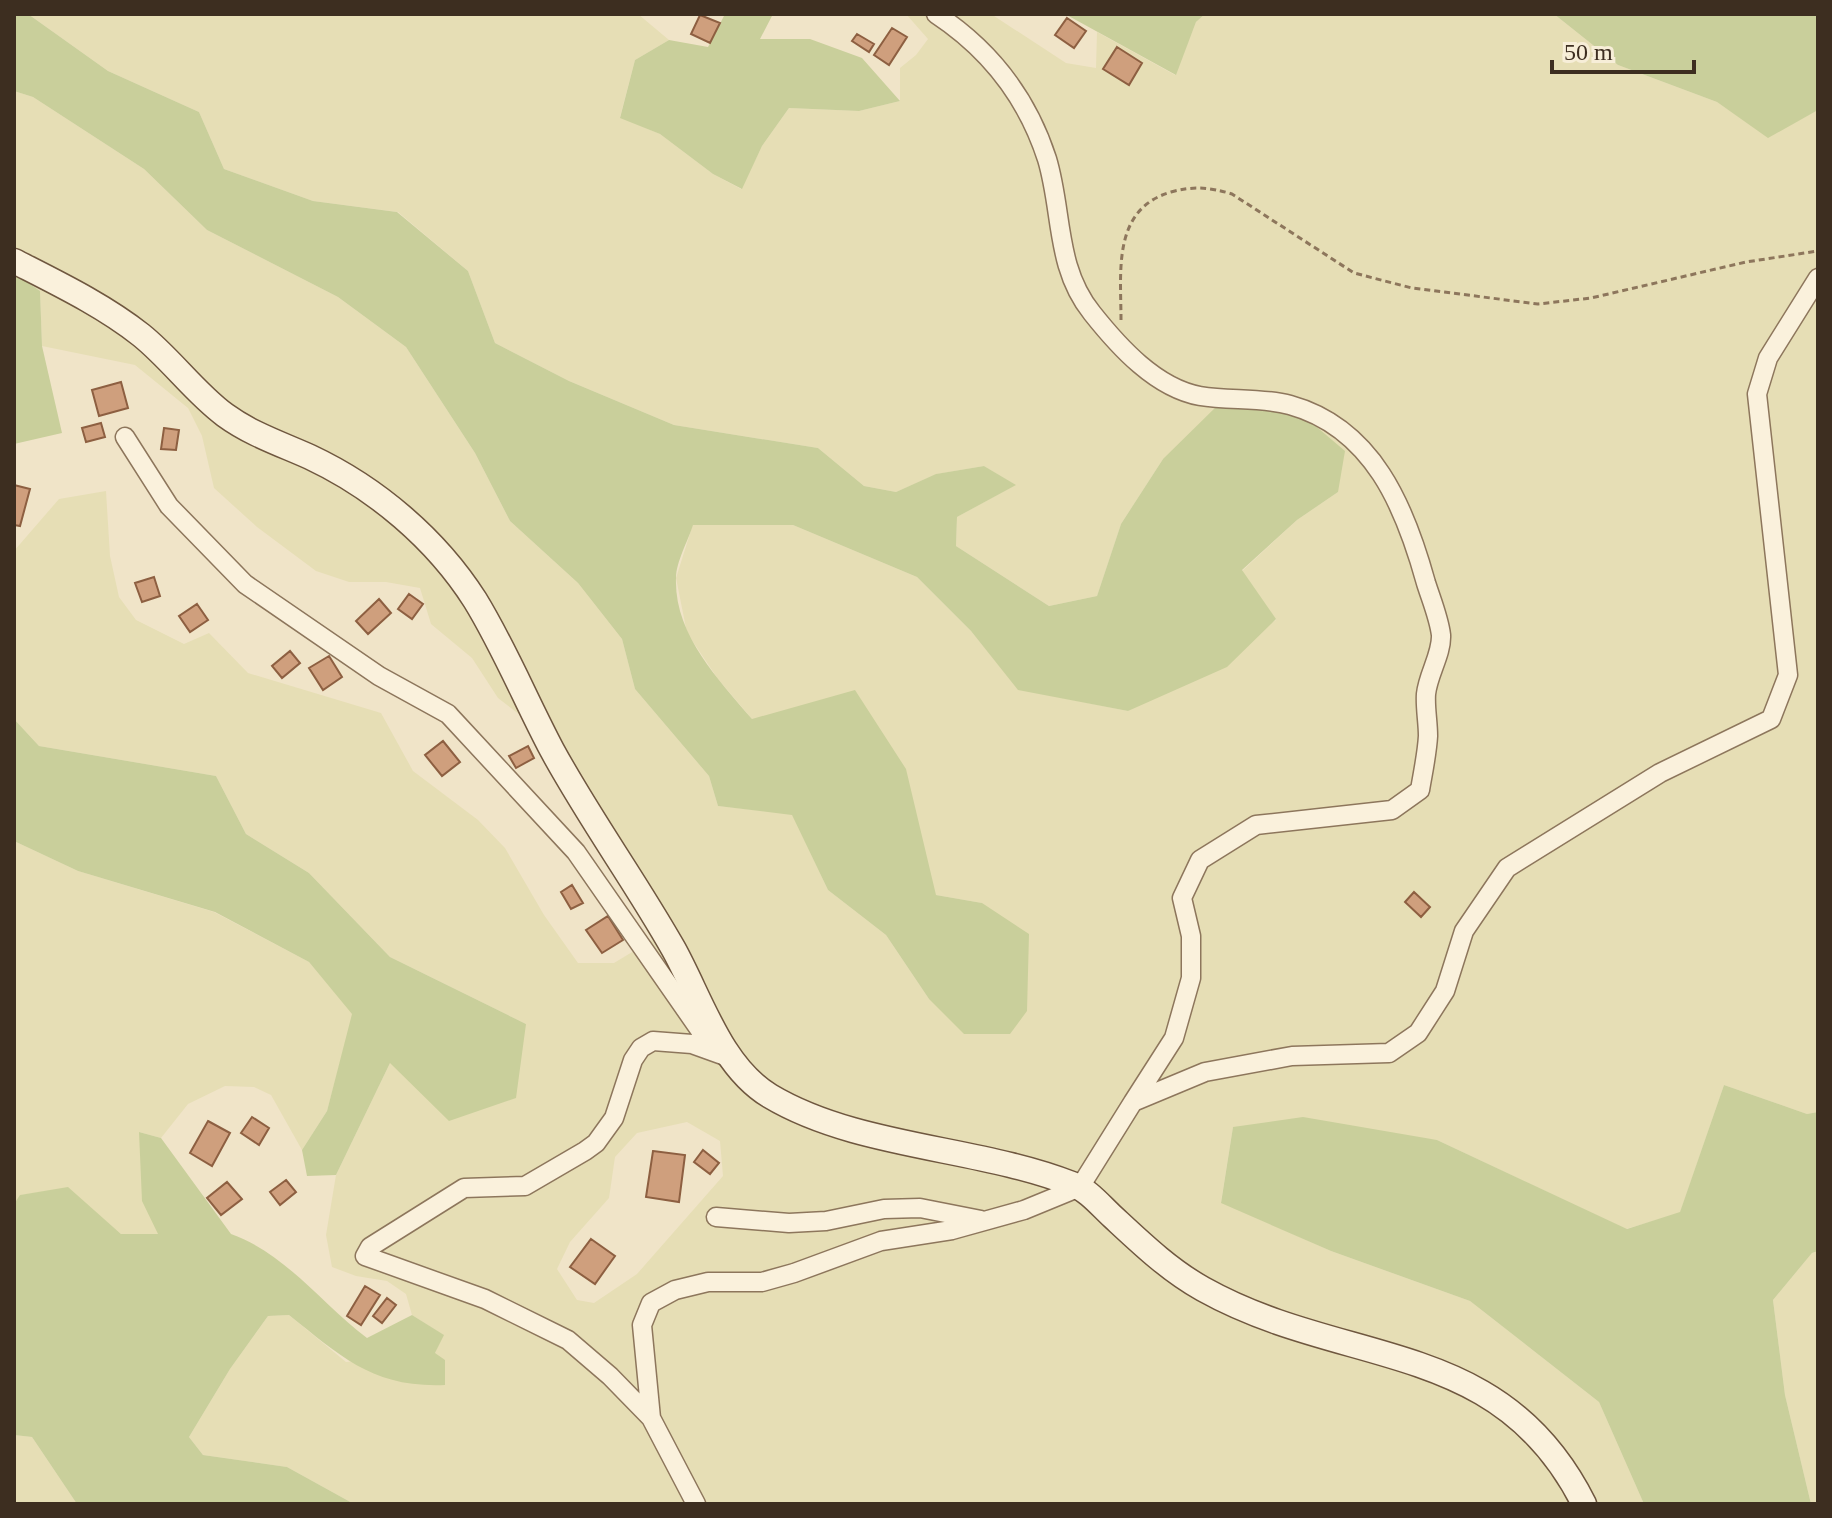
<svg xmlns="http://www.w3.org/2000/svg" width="1832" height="1518" font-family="Georgia,serif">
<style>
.farmland{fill:#e6deb5;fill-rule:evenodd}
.green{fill:#c9cf9b}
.building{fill:#cf9f7d;stroke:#8d5f41;stroke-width:2}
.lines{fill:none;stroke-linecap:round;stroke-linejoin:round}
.street-casing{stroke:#8d765c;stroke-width:21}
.secondary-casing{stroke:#6f573f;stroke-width:27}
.path{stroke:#8d765c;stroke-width:3;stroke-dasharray:6 4;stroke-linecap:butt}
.street{stroke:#faf1dc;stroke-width:18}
.secondary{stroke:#faf1dc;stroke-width:24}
</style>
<rect width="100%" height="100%" fill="#f0e4c8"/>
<!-- farmland -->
<path class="farmland" d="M28 14H638L669 40 635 60 620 117 660 134 713 174 741 189 762 146 789 108 859 111 900 101V68L916 55 928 39 906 14H991L1066 63 1096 68 1097 32 1175 75 1196 22 1205 14H1554L1618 65 1717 102 1768 137 1818 110V1112L1807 1114 1724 1085 1680 1213 1626 1229 1437 1140 1233 1127 1221 1202 1331 1251 1470 1301 1599 1402 1644 1504H354L287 1467 203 1455 189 1437 230 1369 268 1316 289 1315 346 1362 435 1353 443 1335 412 1315 406 1294 387 1281 356 1276 332 1267 326 1235 336 1175 390 1063 526 1024 390 957 309 873 246 834 216 776 39 746 14 719V551L59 499 106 491 110 556 119 597 136 620 184 644 209 633 248 673 381 713 413 771 478 820 505 848 544 915 578 963H614L652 940 532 724 498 698 472 658 431 624 420 588 386 582H349L316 571 257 527 214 488 202 436 188 408 135 365 42 346 40 291 14 273V91L33 97 144 169 207 230 338 297 406 347 475 453 510 521 578 583 622 639 635 689 709 776 718 806 792 814 828 890 886 935 929 999 982 903 936 895 752 719 718 679 687 633 676 578 693 524 793 525 917 577 971 631 1018 689 1128 711 1276 620 1242 571 1297 520 1338 492 1163 459 1121 524 1097 596 1049 606 956 546 957 517 1015 485 984 466 937 474 896 492 864 486 818 448 674 425 569 381 495 343 468 271 398 212 313 201 224 169 199 112 108 71ZM687 1122 720 1141 723 1176 637 1274 594 1303 577 1300 557 1269 570 1242 609 1198 615 1157 637 1133Z
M14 841 78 871 214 912 309 962 353 1014 327 1111 302 1150 271 1095 254 1087 225 1086 188 1104 161 1138 139 1132 158 1234H121L68 1188 21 1195 14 1204Z
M1818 1251V1504H1811L1785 1395 1773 1300 1812 1253Z
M14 1435 32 1437 77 1504H14Z"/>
<!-- green -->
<path class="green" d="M14 14H28L108 71 199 112 224 169 313 201 397 212 468 271 495 343 569 381 674 425 818 448 864 486 896 492 936 474 984 466 1016 485 957 517 956 546 1049 606 1097 596 1121 524 1163 459 1220 403 1299 412 1345 451 1338 492 1297 520 1242 570 1276 619 1227 667 1128 711 1018 690 971 631 917 577 793 525H693C688 541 676 562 676 578 674 634 718 679 752 719L855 690 906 769 936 895 982 903 1029 934 1027 1011 1010 1034H964L929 999 886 935 828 890 792 815 718 806 709 776 635 689 622 639 578 583 510 521 475 453 406 347 338 297 207 230 144 169 33 97 14 91Z
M725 14H773L760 39H810L862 58 900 101 859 111 789 108 762 146 742 189 713 174 660 134 620 118 635 60 669 40 708 47Z
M1065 14H1205L1196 22 1176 75Z
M1554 14H1818V110L1768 138 1717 102 1618 65Z
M14 273 40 291 42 346 62 433 14 444Z
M14 719 39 746 216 776 246 834 309 873 390 957 526 1024 516 1098 449 1121 390 1063 336 1175 307 1176 302 1150 327 1111 352 1014 309 962 215 912 78 871 14 841Z
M1724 1085 1807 1114 1818 1112V1251L1812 1253 1773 1300 1785 1395 1811 1504H1644L1599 1402 1470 1301 1331 1251 1221 1203 1233 1127 1303 1117 1437 1140 1627 1229 1680 1212Z
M139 1132 161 1138 231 1234C285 1253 322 1304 367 1338L412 1315 444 1335 435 1353 445 1360V1385C373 1388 342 1357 289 1315L268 1316 230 1369 189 1437 203 1455 287 1467 354 1504H77L32 1437 14 1435V1204L20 1195 68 1187 121 1234H158L142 1201Z"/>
<!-- building -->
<path class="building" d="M700 15 720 23 710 43 691 34Z
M1067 18 1086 31 1074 48 1055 35Z
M892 28 907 37 889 65 874 55Z
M857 34 874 44 869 52 852 41Z
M1117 47 1142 63 1129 85 1103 69Z
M121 382 128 408 99 416 92 390Z
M101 423 105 437 86 442 82 428Z
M164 428 179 430 176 450 161 449Z
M14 485 30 489 20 526 14 525Z
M154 577 160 596 142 602 135 583Z
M409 594 423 604 412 619 398 609Z
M379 599 391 613 368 634 356 621Z
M197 604 208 620 190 632 179 616Z
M290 651 300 663 282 678 272 666Z
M329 656 342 677 323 690 309 668Z
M443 741 460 762 442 776 425 755Z
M528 746 534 758 516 768 509 756Z
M572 885 583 903 571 909 561 892Z
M1414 892 1430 907 1421 917 1405 902Z
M608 916 623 940 602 953 586 930Z
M252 1117 269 1128 259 1145 241 1133Z
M208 1121 230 1133 212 1166 190 1153Z
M703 1150 719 1163 710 1174 694 1162Z
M653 1151 685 1155 679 1202 646 1197Z
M286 1180 296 1192 280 1205 270 1192Z
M227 1182 242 1199 221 1215 207 1198Z
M591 1239 615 1256 595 1284 570 1267Z
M365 1286 380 1295 361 1325 347 1316Z
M387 1298 396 1305 382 1323 373 1316Z"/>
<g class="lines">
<defs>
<path id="street" d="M936 14C989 49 1027 97 1047 159 1063 212 1055 267 1092 313 1119 347 1156 388 1200 396 1230 401 1260 397 1290 405 1373 428 1405 507 1426 583 1431 599 1439 618 1441 635 1442 654 1428 674 1426 694 1425 707 1428 722 1428 736 1427 754 1423 772 1420 790L1392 810 1256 825 1200 860 1182 898 1191 936V978L1174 1038 1133 1102
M125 437 169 506 245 584 379 676 448 714 576 852 713 1049
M716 1217 789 1223 826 1221 884 1209 920 1208 981 1220
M651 1418 642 1325 651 1303 675 1290 708 1282H762L794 1273 881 1241 952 1230 1024 1210 1080 1187 1133 1102 1205 1072 1292 1056 1389 1053 1418 1033 1445 991 1464 931 1507 868 1660 773 1771 719 1788 675 1757 394 1768 358 1818 278
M696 1504 651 1418 610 1376 568 1340 485 1299 365 1256 370 1247 464 1188 525 1186 585 1151 596 1143 614 1118 633 1060 641 1048 653 1041 692 1044 731 1058"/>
<path id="secondary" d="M14 261C57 283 103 305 141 335 171 359 195 393 225 415 251 434 281 444 310 457 376 488 436 539 475 600 504 647 526 701 552 750 589 818 635 881 673 948 700 996 720 1066 770 1096 857 1148 979 1147 1072 1184 1088 1190 1100 1205 1113 1217 1141 1243 1169 1270 1203 1289 1346 1369 1500 1336 1584 1504"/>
</defs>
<!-- street casing -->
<use href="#street" class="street-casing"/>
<!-- secondary casing -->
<use href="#secondary" class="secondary-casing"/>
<!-- path -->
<path class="path" d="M1121 320C1121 271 1112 209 1171 192 1193 186 1209 187 1232 194L1354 273 1412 288 1538 304 1591 298 1746 262 1818 251"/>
<!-- street -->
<use href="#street" class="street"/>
<!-- secondary -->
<use href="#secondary" class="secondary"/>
</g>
<!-- border -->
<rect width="1832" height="1518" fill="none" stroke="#3d2e20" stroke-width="32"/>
<!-- scale -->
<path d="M1552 60v12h142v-12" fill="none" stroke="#3d2e20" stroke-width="4"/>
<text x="1564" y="60" font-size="24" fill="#3d2e20" stroke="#f7eed8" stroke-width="6" paint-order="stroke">50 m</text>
</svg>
